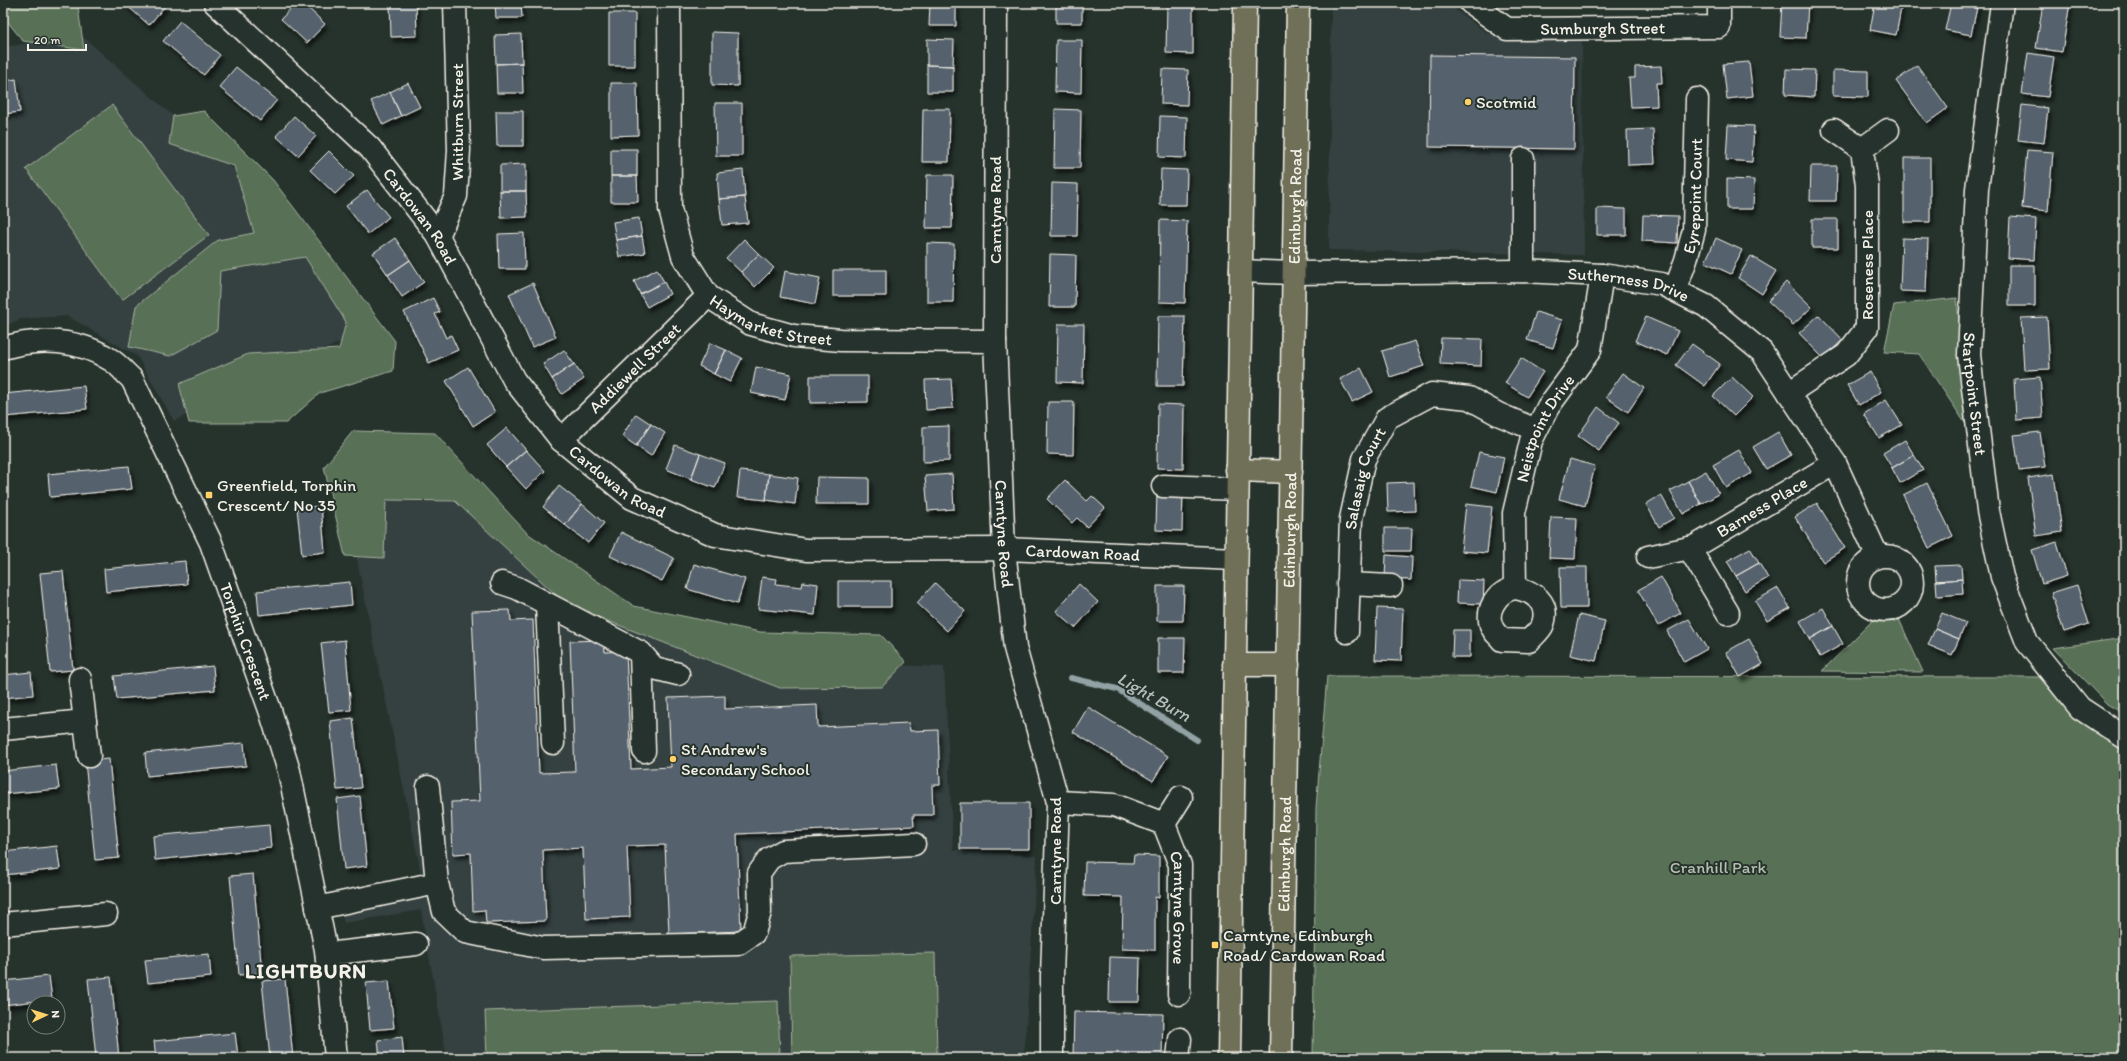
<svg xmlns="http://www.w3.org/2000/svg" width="2127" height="1061" font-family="Itim,sans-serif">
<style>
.built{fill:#344140}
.green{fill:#587157;stroke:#a6b1a0}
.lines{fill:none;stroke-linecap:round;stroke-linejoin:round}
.stream{stroke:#93a3a5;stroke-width:6}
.building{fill:#55626e;stroke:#f4f1e8;filter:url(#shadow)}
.minor-casing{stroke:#f4f1e8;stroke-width:25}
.major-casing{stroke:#f4f1e8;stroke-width:25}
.minor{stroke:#26332d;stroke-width:22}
.major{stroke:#706f59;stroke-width:22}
.poi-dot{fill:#ffd166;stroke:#26332d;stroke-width:1.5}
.labels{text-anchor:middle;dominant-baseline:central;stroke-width:4;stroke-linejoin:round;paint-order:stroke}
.street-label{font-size:17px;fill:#f4f1e8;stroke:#26332d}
.poi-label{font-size:17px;fill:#f4f1e8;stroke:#26332d;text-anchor:start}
.park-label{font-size:17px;fill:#b6beae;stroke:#26332d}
.water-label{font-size:18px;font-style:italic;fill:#b4bdbb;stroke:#26332d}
.district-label{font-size:21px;font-weight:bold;letter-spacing:1px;fill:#f4f1e8;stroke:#26332d}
</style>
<defs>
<filter id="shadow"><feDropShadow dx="2.5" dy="4.5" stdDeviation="2" flood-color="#0009"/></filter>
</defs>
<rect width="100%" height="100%" fill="#26332d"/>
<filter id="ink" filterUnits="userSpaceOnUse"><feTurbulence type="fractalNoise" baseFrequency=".025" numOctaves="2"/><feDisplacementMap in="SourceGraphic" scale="8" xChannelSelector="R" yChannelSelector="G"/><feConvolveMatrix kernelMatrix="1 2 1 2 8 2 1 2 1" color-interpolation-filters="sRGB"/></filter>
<g filter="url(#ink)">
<!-- built -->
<path class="built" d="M1331 3H1446L1487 33 1582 39 1584 255 1329 250Z
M82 36 286 215 363 331 174 421 137 356 67 316 20 319 3 327V47Z
M462 483 559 586 684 635 867 664 944 667 953 850 1037 856 1024 1058H447L421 910 344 923 339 894 421 873 342 486Z"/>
<!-- green -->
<path class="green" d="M3 3H74L78 7 84 50 23 41 3 16Z
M112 105 209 235 122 300 26 169Z
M204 111 273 180 395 341 393 371 320 393 286 423H189L179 384 248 354 339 349 346 322 305 257 220 271 217 330 170 356 129 347 136 306 218 240 254 233 234 166 169 144 173 116Z
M1957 298 1967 426 1919 354 1884 352 1894 305Z
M353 431 435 433 527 533 634 606 760 632 881 635 906 662 882 687 780 688 567 605 455 501 386 500 384 558 345 556 324 467Z
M1898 617 1923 672 1822 671 1874 619Z
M2124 638V714L2107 704 2053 648Z
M1327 676 2041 677 2074 715 2124 749V1058H1313L1316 808Z
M935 953 937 1058H792L790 956Z
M778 1001 780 1058H487L485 1011Z"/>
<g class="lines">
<!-- stream -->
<path class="stream" d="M1071 678 1117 689 1197 740"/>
</g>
<!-- building -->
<path class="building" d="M124 3H164L166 5 149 25Z
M296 3H303L325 24 307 43 281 19Z
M390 3H416L417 36 391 37Z
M495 3H521L522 18H496Z
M930 3H956V26H929Z
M1056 3H1082V23H1056Z
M1167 3H1193V54L1166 53Z
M1782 3H1808L1806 38 1780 37Z
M1875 3H1902L1896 35 1870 30Z
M1951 3H1978L1971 35 1945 30Z
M2043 3H2070L2062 52 2036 48Z
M609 13H635V66H609Z
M180 21 220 55 204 75 163 41Z
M712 32 738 33V86L712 85Z
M521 34 522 63 496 64 495 35Z
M927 39 954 40 953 66 927 65Z
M1056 40H1082L1081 93 1055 92Z
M2028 53 2054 57 2048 97 2022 94Z
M1430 55 1575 57 1574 149 1429 147Z
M1749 62 1753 96 1727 99 1723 64Z
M522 63 523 93H497L496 64Z
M927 65 953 66V92H927Z
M1917 65 1948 108 1927 123 1896 81Z
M1661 66 1662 83H1656L1657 106 1631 107 1629 78H1635V67Z
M3 67 5 81 16 79 20 112 3 114Z
M236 67 277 100 260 121 219 87Z
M1162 69 1188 70 1187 105 1161 104Z
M1786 69 1815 70 1814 97 1785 95Z
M1833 70 1868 71V97L1833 96Z
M408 83 420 107 401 116 390 92Z
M611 83H637L638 135 611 136Z
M390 92 401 116 383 125 371 101Z
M715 103H742V156H716Z
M2022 105 2048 108 2044 143 2018 140Z
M923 109H950L949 162H922Z
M1055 109 1081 110 1080 168H1054Z
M496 111H523V146H497Z
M294 116 316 136 298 156 276 136Z
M1160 116 1187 117 1186 158 1159 157Z
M1728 125 1754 126 1752 162 1726 160Z
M1653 129 1655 164 1628 165 1627 130Z
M611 149H637V176H611Z
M2027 150 2053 152 2048 211 2022 208Z
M329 151 354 176 335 194 310 170Z
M1904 158H1930V222H1904Z
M526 164V191H500V165Z
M1811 166H1837L1836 201H1810Z
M1161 169 1187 170 1186 205H1160Z
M743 170 745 197 719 199 717 173Z
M927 175H953L952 228H926Z
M611 176H637L638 202H611Z
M1727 179 1754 180 1753 209H1727Z
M1052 183 1078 184 1077 236H1051Z
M367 190 389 217 368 234 346 206Z
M500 191H526L527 217 501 218Z
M745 197 748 223 722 225 719 199Z
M1597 208 1626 209V235H1597Z
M1643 215 1678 216 1677 243 1642 241Z
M2010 217 2036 219 2034 260 2008 258Z
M639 218 642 236 616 240 613 222Z
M1812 219H1838V248H1812Z
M1160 220 1187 221 1185 303 1159 302Z
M524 233 525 269H499L498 234Z
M642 236 645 253 619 257 616 240Z
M395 238 410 260 388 275 373 253Z
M1716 238 1742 250 1731 274 1705 262Z
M1902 238 1928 239 1926 292 1900 291Z
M744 239 759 254 741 272 726 258Z
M927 243 954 244 953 302H927Z
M759 254 774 268 755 287 741 272Z
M1050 254 1076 255 1075 307H1049Z
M1751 256 1776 271 1762 294 1738 278Z
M410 260 424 282 402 297 388 275Z
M2009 265H2035V306H2009Z
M657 269 664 282 640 294 634 281Z
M833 270H886V296H833Z
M785 271 820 278 815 304 780 297Z
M664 282 670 294 647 307 640 294Z
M1786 282 1812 307 1793 325 1768 301Z
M533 283 556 337 532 347 509 294Z
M433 298 440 312 435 314 446 338 451 335 458 350 429 363 404 312Z
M1536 312 1562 320 1553 348 1527 340Z
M1819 315 1843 340 1823 358 1799 333Z
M1158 316H1185L1183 386H1157Z
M1646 317 1678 331 1667 355 1635 341Z
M2047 317 2050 369 2024 370 2021 318Z
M1058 324H1084L1083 383 1057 382Z
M1441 338 1482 339 1481 366 1440 364Z
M1415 341 1424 366 1390 377 1382 351Z
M710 343 726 350 714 374 699 366Z
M1692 344 1720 364 1705 386 1676 365Z
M564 350 574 364 552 379 543 364Z
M726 350 742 358 730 382 714 374Z
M1521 358 1543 372 1527 397 1505 383Z
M574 364 584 379 562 394 552 379Z
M468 367 495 412 473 426 446 381Z
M756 367 791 374 785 400 751 393Z
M1361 368 1373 392 1352 402 1340 379Z
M1870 372 1881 392 1859 405 1847 385Z
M1623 373 1644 388 1628 412 1606 397Z
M810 376H868V402L810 403Z
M1732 377 1753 397 1734 416 1713 396Z
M2040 377 2043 418 2016 420 2014 379Z
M951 379 953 408 926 410 925 380Z
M84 386 87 409 5 417 3 394Z
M1886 400 1902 425 1879 438 1864 414Z
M1048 402H1074L1073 455 1047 454Z
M1158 404 1184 405 1183 469 1157 468Z
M1598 407 1619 423 1599 451 1578 436Z
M636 414 651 424 636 446 622 436Z
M651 424 665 433 651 456 636 446Z
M949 426V461L923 462V427Z
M507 428 526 450 506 467 487 445Z
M1778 432 1791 455 1766 469 1753 447Z
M2040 432 2045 467 2019 470 2014 435Z
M1905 440 1914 455 1892 468 1883 453Z
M675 445 700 454 691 479 666 469Z
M526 450 545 471 526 489 506 467Z
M1739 450 1752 473 1726 488 1713 465Z
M1479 452 1504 457 1497 492 1471 486Z
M700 454 725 463 715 488 691 479Z
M1914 455 1923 470 1900 483 1892 468Z
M1570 459 1595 466 1585 506 1559 499Z
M129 466 132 489 50 497 48 474Z
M740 471 769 474 766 500 737 497Z
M1706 471 1719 494 1701 504 1688 481Z
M769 474 798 478 795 504 766 500Z
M952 474 954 509 928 511 925 476Z
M2054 474 2062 532 2036 536 2028 478Z
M817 477 869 478V504H816Z
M1065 480 1087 501 1092 496 1105 508 1087 527 1077 518 1072 523 1047 499Z
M1688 481 1701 504 1683 514 1670 491Z
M1414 482 1415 511 1388 512 1387 483Z
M1927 483 1953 536 1929 548 1903 495Z
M559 486 582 504 565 525 543 507Z
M1157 489 1183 490 1182 531 1156 530Z
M1661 495 1674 518 1659 527 1646 504Z
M1817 503 1845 548 1823 562 1795 517Z
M582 504 604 523 588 543 565 525Z
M1466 504 1492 507 1487 553 1461 551Z
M321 506 325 552 302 555 297 508Z
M1551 517 1577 518 1575 559 1549 558Z
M1385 528H1412L1411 551H1385Z
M621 532 674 558 662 581 610 556Z
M2057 542 2067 576 2042 584 2032 550Z
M1750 548 1759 563 1736 576 1727 561Z
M1386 555 1412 557 1411 580 1385 579Z
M185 561 187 584 106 592 104 569Z
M1759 563 1768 578 1745 591 1736 576Z
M694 564 745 579 737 604 687 589Z
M1961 565 1962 579 1936 581 1935 566Z
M1560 567H1587V608H1561Z
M63 571 73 670 50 672 40 573Z
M762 577 777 579 776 584 802 587 803 582 818 584 815 615 758 609Z
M1661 577 1681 613 1658 626 1638 590Z
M1962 579 1963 594 1937 596 1936 581Z
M1458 580 1484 581 1483 604 1457 603Z
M838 581H891V607H838Z
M350 582 352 605 259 615 257 591Z
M935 583 965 611 947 631 917 603Z
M1079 584 1098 602 1075 628 1056 611Z
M2077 585 2089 624 2064 632 2051 593Z
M1157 586H1184L1183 621H1157Z
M1778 588 1790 608 1767 621 1755 601Z
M1377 608 1403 609 1401 661 1375 660Z
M1823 608 1833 626 1810 639 1800 621Z
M510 610 511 621 533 620 539 773 575 772 570 641 604 640 605 652 626 651 631 769 671 767 668 698 725 696V709L817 705 818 727 909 723 910 731 938 730 940 785H932L933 815H913L914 826 737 834 741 931 669 934 665 845 627 846 630 917 586 919 583 848 543 850 546 921 486 923 485 910 473 911 471 853 453 854 451 802 480 801 472 611Z
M1942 613 1966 623 1959 639 1935 629Z
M1579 615 1605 621 1596 661 1570 655Z
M1689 619 1707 649 1684 662 1667 631Z
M1833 626 1843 644 1820 657 1810 639Z
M1935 629 1959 639 1952 655 1928 645Z
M1453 630H1470V657H1452Z
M1158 638H1185L1184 673H1158Z
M1749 639 1763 664 1740 677 1726 652Z
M345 640 351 710 329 712 321 643Z
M213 666 215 690 117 699 114 676Z
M31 672 33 695 3 698V675Z
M1088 707 1168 756 1153 781 1073 732Z
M353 718 361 788 337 790 330 721Z
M244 743 246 766 147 776 145 753Z
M109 759 119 858 95 860 85 761Z
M56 765 59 789 3 794V771Z
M360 796 367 866 344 869 337 799Z
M960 803H1029V849H960Z
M269 825 271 848 155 860 153 836Z
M57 846 60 869 3 875V852Z
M1134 855 1159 856V898L1155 897V950L1122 949 1123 897 1084 896 1085 862 1133 863Z
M253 874 262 973 239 975 230 876Z
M209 954 211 977 148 983 145 960Z
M1110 957 1140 958 1139 1002H1109Z
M49 976 52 999 3 1005V981Z
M111 977 119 1058H96L88 979Z
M285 979 293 1058H270L262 981Z
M389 981 394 1028 370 1030 366 983Z
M1074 1012 1163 1014 1162 1058H1073Z
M235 1033 238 1056 156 1058 154 1041Z
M402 1037 404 1058H380L378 1040Z"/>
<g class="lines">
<defs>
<g id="minor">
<path id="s1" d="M215 3 370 148 438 236 514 380 561 440 632 498 715 535 806 550 1004 549 1236 559"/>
<path id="s2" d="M669 3 670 209 683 256 708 296 751 324 794 336 841 340 995 341"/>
<path id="s3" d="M996 3 995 341 1004 549 1015 648 1058 802 1052 976V1058"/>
<path id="s4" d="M1471 3 1507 29 1719 27V3"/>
<path id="s5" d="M2002 3 1977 189 1969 355 1988 511 2002 577 2027 642 2080 708 2124 737"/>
<path d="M1862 149 1888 130"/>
<path d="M438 236 456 196 459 150 455 3"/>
<path id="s6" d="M1241 271 1293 273 1523 271 1602 275 1662 284 1706 306 1762 352 1835 463 1877 555"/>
<path d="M1523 271V159"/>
<path id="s7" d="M1675 290 1686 260 1694 230 1697 99"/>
<path id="s8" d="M3 348C39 337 79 339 111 360 119 365 125 373 132 379L211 543 270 710 289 771 326 950 336 1058"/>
<path d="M1789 393 1846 355 1867 328V185L1862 149 1834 130"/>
<path id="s9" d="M561 440 708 296"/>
<path d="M1163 486 1237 489"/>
<path d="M1689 548 1728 613"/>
<circle cx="1885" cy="583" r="27"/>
<path id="s10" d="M1648 557 1694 547 1835 463"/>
<path d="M502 583 517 588 641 653 654 668 678 674"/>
<path d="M1348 584 1391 586"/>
<path id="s11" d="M1515 588 1514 513 1531 441 1548 407 1590 350 1602 275"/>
<path d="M1515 588C1534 591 1550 603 1543 624 1541 630 1533 636 1529 641L1502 640C1500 637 1496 634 1494 631 1482 613 1497 591 1515 588Z"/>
<path d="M547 604 553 743"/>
<path id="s12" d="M1347 632 1351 519 1364 459 1387 418 1432 394 1469 398 1498 414 1536 430"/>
<path d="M641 653 644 751"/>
<path d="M80 679 89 756"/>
<path d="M3 729 85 721"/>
<path id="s13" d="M1058 802 1114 805 1164 824 1180 865 1179 994"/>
<path d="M1164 824 1181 797"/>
<path d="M437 883 444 912 465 932 543 948 738 944 754 933 760 912 759 873 769 859 783 851 914 844"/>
<path d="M317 908 437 883 428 787"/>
<path d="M3 924 106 914"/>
<path d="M327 954 416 944"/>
<path d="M1178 1058 1180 1039"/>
</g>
<g id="major">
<path d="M1237 470 1291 472"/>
<path d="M1234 665H1288"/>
<path d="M1229 1058 1245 3"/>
<path id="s14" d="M1281 1058 1298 3"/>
</g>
</defs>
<!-- minor casing -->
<use href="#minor" class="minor-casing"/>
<!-- major casing -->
<use href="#major" class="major-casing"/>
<!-- minor -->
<use href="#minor" class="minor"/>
<!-- major -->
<use href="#major" class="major"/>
</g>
</g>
<!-- markers -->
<g class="poi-dot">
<circle cx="1468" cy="102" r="4"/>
<rect x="205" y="491" width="8" height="8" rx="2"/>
<circle cx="673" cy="759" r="4"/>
<rect x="1211" y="941" width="8" height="8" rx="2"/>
</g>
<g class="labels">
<!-- street labels -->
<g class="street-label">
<text stroke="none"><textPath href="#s4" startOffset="140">Sumburgh Street</textPath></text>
<text transform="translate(457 122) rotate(-90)">Whitburn Street</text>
<text stroke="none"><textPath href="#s7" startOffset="97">Eyrepoint Court</textPath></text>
<text stroke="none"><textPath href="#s14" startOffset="852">Edinburgh Road</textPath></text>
<text transform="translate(995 210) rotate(-90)">Carntyne Road</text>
<text stroke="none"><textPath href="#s1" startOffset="297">Cardowan Road</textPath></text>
<text transform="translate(1867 265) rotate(-90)">Roseness Place</text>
<text stroke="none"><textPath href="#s6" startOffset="389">Sutherness Drive</textPath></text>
<text stroke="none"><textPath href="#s2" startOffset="371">Haymarket Street</textPath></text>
<text stroke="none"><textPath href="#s9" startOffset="103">Addiewell Street</textPath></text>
<text stroke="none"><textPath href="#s5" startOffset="393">Startpoint Street</textPath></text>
<text stroke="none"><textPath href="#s11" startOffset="166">Neistpoint Drive</textPath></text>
<text stroke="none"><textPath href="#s1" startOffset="633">Cardowan Road</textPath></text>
<text stroke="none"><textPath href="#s12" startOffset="156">Salasaig Court</textPath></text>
<text stroke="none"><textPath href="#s10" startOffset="126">Barness Place</textPath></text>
<text stroke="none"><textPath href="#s14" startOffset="528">Edinburgh Road</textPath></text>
<text stroke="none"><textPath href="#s3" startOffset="531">Carntyne Road</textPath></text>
<text stroke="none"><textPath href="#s1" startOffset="1114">Cardowan Road</textPath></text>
<text stroke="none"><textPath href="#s8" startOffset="427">Torphin Crescent</textPath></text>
<text transform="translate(1055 851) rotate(-90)">Carntyne Road</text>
<text stroke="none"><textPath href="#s14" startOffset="204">Edinburgh Road</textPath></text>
<text stroke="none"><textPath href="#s13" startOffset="196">Carntyne Grove</textPath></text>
</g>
<!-- poi labels -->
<g class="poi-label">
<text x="1476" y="102">Scotmid</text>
<text x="217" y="485">Greenfield, Torphin<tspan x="217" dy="20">Crescent/ No 35</tspan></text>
<text x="681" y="749">St Andrew's<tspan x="681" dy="20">Secondary School</tspan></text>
<text x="1223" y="935">Carntyne, Edinburgh<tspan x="1223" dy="20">Road/ Cardowan Road</tspan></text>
</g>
<!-- park labels -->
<g class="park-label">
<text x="1718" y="867">Cranhill Park</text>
</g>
<!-- water labels -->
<g class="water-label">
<text transform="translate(1154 697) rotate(30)">Light Burn</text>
</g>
<!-- district labels -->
<g class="district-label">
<text x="306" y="970">LIGHTBURN</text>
</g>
</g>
<!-- margin -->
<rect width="2127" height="1061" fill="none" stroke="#26332d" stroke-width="16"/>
<rect x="8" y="8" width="2111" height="1045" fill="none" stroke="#f4f1e8" stroke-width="1.5" filter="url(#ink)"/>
<!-- north arrow -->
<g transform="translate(46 1015) rotate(86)"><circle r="19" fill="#26332d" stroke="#787f78"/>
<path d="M0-3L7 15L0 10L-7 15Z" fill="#ffd166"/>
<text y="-6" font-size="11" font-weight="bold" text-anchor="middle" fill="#f4f1e8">N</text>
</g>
<!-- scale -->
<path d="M28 44v6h58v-6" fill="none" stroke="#f4f1e8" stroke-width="2"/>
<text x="34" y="44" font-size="12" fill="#f4f1e8" stroke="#26332d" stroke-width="3" paint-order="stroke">20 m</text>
</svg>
